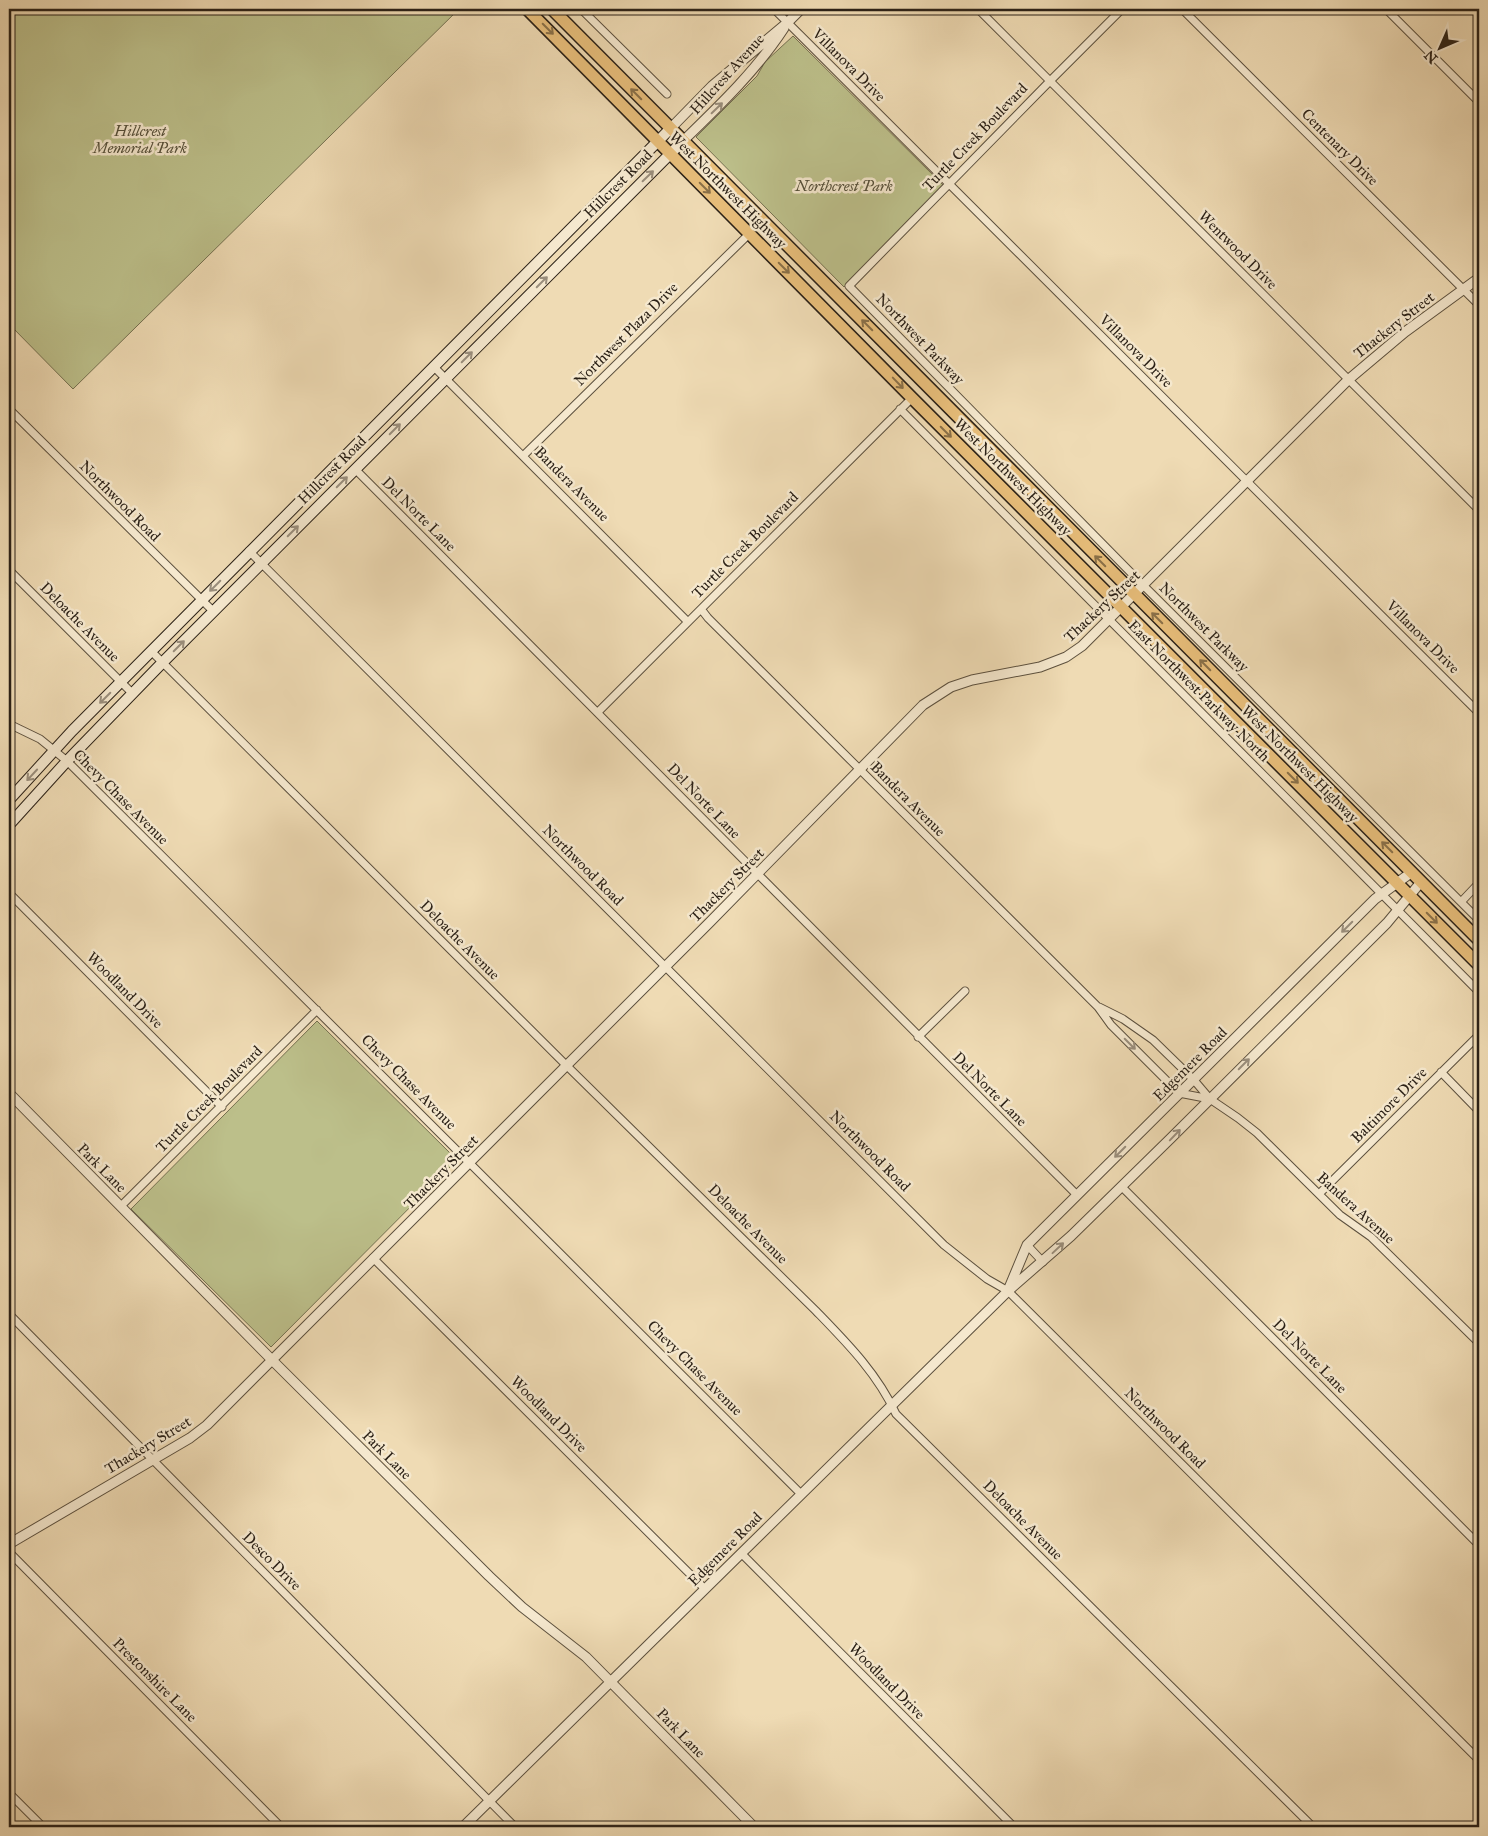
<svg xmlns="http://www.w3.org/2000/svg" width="1488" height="1836" font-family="'IM FELL Great Primer',serif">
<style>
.green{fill:#bcbf8a;stroke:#747050}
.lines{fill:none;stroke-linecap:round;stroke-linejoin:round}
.minor-casing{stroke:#5c503e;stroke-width:9}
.tertiary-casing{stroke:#5c503e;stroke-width:11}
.secondary-casing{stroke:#2b2117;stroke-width:12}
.primary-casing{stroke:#2b2117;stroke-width:14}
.minor{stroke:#f5e8ce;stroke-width:7}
.tertiary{stroke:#f5e8ce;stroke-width:9}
.secondary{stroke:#f5e8ce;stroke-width:10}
.primary{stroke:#e8be7a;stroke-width:11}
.oneway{stroke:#8a7048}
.oneway2{stroke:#9a8e7c}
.labels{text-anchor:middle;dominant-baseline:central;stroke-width:5;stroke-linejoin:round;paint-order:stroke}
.street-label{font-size:15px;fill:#2b2117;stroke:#f5e8ce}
.park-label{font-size:15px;font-style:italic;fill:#56503a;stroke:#f5e8ce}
</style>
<rect width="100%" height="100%" fill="#efdbb4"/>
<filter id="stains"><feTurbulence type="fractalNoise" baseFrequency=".004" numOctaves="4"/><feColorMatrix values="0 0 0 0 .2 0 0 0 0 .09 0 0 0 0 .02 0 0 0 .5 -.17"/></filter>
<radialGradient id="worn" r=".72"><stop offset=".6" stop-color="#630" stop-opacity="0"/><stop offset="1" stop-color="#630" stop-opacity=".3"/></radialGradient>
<!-- green -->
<path class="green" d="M9 9H459L73 389 9 324Z
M793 36 943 185 844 287 696 137 757 76 765 62Z
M317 1021 457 1160 271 1347 131 1209Z"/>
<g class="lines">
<defs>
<path id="minor" d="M581 9 667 94
M774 9 1479 713
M978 9 1479 510
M1122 9 1050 81 849 286 1144 586 1479 920
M1182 9 1479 305
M1386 9 1479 102
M434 367 688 622
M9 409 213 611
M900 409 1479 992
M524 455 749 234
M355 469 1077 1195
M249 551 944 1245 987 1279 1008 1291 1479 1760
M9 570 132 693
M701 609 708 618 1098 1007 1111 1025 1179 1093 1210 1099
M151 651 566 1065 816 1311C847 1343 877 1373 896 1414L1313 1827
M598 712 912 398
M9 724 40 739 67 761 801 1494
M9 893 222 1107
M1461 902 1479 883
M1099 1007 1123 1019 1153 1040 1193 1079 1210 1099 1238 1118 1257 1133 1340 1215 1371 1237 1479 1343
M918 1037 965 991
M1441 1072 1479 1111
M1122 1187 1479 1545
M1319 1194 1479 1035
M121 1206 317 1010
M1027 1245 1043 1262
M373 1258 705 1589
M9 1314 515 1827
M9 1552 281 1827
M741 1553 1014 1827
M9 1793 43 1827"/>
<path id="tertiary" d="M670 129 712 86 787 23 801 9
M682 142C718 107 756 71 784 28
M9 1093 272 1360 489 1576 522 1607 586 1657 754 1827
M1009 1288 1027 1245 1040 1232 1375 899 1412 872
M9 1544 190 1438 207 1425 710 922 923 705 951 687 972 680 1040 667 1066 657 1082 646 1348 380 1405 332 1479 278
M463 1827 1008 1291 1071 1236 1171 1138 1387 923 1421 882"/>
<path id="secondary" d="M9 800 72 731 670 129
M9 825 67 761 163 662 682 142"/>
<path id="primary" d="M527 9 912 398 1479 965
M552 9 1479 940"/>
</defs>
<!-- minor casing -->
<use href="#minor" class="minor-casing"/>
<!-- tertiary casing -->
<use href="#tertiary" class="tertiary-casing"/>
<!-- secondary casing -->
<use href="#secondary" class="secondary-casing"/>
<!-- primary casing -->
<use href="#primary" class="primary-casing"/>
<!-- minor -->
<use href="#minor" class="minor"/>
<!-- tertiary -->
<use href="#tertiary" class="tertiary"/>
<!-- secondary -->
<use href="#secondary" class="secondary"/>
<!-- primary -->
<use href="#primary" class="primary"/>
</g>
<!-- one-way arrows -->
<defs><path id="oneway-shaft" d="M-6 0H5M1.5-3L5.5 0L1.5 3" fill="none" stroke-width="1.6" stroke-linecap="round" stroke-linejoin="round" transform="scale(1.25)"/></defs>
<g class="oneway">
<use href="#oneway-shaft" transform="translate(548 29) rotate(45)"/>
<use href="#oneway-shaft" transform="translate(636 94) rotate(-135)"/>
<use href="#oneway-shaft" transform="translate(705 188) rotate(45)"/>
<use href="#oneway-shaft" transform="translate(784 268) rotate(45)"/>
<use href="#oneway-shaft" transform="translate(867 325) rotate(-135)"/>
<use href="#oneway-shaft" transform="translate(898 383) rotate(46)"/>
<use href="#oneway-shaft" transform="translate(946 432) rotate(45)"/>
<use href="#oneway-shaft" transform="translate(1100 561) rotate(-135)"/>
<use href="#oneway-shaft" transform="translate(1157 618) rotate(-135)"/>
<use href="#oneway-shaft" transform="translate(1205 665) rotate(-135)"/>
<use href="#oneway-shaft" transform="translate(1293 778) rotate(45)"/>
<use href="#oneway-shaft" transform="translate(1387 847) rotate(-135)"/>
<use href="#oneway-shaft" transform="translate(1432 918) rotate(45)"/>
</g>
<g class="oneway2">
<use href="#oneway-shaft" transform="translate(717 108) rotate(-44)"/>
<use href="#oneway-shaft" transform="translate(648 176) rotate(-44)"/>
<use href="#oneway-shaft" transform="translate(542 282) rotate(-45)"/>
<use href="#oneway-shaft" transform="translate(467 357) rotate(-45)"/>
<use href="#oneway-shaft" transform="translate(395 429) rotate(-45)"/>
<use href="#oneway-shaft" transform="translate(342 482) rotate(-45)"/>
<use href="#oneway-shaft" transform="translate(293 531) rotate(-45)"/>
<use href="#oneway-shaft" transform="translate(215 586) rotate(135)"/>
<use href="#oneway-shaft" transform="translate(179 646) rotate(-45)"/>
<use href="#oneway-shaft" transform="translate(105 698) rotate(135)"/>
<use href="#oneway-shaft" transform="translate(32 775) rotate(133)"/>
<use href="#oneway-shaft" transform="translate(1347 927) rotate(135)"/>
<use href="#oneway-shaft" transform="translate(1130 1044) rotate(45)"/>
<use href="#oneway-shaft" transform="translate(1244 1064) rotate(-45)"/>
<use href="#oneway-shaft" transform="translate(1175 1135) rotate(-46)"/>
<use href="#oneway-shaft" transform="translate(1120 1152) rotate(135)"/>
<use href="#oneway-shaft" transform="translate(1058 1248) rotate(-43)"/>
</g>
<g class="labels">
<!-- street labels -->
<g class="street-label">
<text transform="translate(849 65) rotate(45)">Villanova Drive</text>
<text transform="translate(727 74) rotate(-48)">Hillcrest Avenue</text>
<text transform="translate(975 137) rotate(-46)">Turtle Creek Boulevard</text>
<text transform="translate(1340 147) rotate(45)">Centenary Drive</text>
<text transform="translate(618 184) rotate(-45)">Hillcrest Road</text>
<text transform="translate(728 190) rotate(45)">West Northwest Highway</text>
<text transform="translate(1238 250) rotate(45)">Wentwood Drive</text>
<text transform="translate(1394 325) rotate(-38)">Thackery Street</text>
<text transform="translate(626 334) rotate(-45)">Northwest Plaza Drive</text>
<text transform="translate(920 339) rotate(46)">Northwest Parkway</text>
<text transform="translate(1136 351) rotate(45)">Villanova Drive</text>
<text transform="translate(332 470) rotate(-45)">Hillcrest Road</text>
<text transform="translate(1013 477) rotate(45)">West Northwest Highway</text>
<text transform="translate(572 484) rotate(45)">Bandera Avenue</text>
<text transform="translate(120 501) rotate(45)">Northwood Road</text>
<text transform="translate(419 514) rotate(45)">Del Norte Lane</text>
<text transform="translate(745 545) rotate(-45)">Turtle Creek Boulevard</text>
<text transform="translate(1102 606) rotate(-43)">Thackery Street</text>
<text transform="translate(80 622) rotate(45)">Deloache Avenue</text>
<text transform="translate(1204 627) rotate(45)">Northwest Parkway</text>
<text transform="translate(1423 637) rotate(45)">Villanova Drive</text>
<text transform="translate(1199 691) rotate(45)">East Northwest Parkway North</text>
<text transform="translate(1300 764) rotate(45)">West Northwest Highway</text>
<text transform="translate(121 797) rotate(45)">Chevy Chase Avenue</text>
<text transform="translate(908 799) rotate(45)">Bandera Avenue</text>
<text transform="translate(704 801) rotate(46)">Del Norte Lane</text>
<text transform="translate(583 865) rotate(45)">Northwood Road</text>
<text transform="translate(727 885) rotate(-45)">Thackery Street</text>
<text transform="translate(460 940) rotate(45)">Deloache Avenue</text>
<text transform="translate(125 990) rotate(45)">Woodland Drive</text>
<text transform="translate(1190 1064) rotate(-45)">Edgemere Road</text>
<text transform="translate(409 1082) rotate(45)">Chevy Chase Avenue</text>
<text transform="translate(990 1089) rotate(45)">Del Norte Lane</text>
<text transform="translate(209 1099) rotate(-45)">Turtle Creek Boulevard</text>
<text transform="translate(1389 1105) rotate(-45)">Baltimore Drive</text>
<text transform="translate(870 1151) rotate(45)">Northwood Road</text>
<text transform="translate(102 1168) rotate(45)">Park Lane</text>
<text transform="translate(441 1172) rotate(-45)">Thackery Street</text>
<text transform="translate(1356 1208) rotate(42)">Bandera Avenue</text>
<text transform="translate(748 1224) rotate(45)">Deloache Avenue</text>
<text transform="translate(1310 1356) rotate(45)">Del Norte Lane</text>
<text transform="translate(695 1368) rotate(45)">Chevy Chase Avenue</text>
<text transform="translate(549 1414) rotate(45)">Woodland Drive</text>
<text transform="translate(1165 1428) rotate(45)">Northwood Road</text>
<text transform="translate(148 1445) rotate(-31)">Thackery Street</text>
<text transform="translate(387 1455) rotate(45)">Park Lane</text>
<text transform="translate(1023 1520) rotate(45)">Deloache Avenue</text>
<text transform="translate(725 1549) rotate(-45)">Edgemere Road</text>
<text transform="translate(272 1561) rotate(45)">Desco Drive</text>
<text transform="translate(155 1680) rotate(45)">Prestonshire Lane</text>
<text transform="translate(887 1681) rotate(45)">Woodland Drive</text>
<text transform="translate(681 1733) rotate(46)">Park Lane</text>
</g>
<!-- park labels -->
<g class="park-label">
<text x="140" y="131">Hillcrest<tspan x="140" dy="17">Memorial Park</tspan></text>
<text x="844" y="186">Northcrest Park</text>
</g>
</g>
<!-- margin -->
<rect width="1488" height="1836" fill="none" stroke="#efdbb4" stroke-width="30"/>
<rect x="10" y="10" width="1468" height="1816" fill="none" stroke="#2b2117" stroke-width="2.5"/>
<rect x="15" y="15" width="1458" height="1806" fill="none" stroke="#2b2117"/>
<!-- north arrow -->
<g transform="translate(1440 48) rotate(225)" stroke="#f5e8ce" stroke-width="4" paint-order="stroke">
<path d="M0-4L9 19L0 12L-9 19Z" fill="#2b2117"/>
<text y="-8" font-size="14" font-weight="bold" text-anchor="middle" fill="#2b2117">N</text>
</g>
<rect width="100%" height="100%" filter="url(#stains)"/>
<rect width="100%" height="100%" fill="url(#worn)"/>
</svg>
